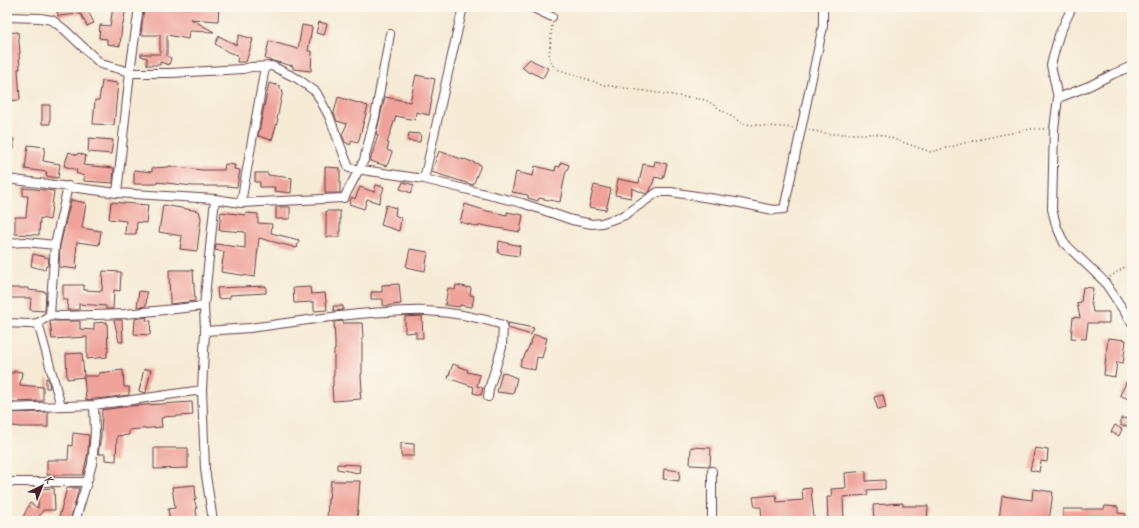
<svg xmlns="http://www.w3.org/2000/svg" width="1139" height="528" font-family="Caveat,sans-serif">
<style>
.building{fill:#efa299}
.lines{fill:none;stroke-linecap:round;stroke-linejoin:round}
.minor-casing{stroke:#643d44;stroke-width:10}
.path{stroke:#643d44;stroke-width:1.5;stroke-dasharray:1 3;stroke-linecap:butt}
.minor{stroke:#fff;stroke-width:8}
</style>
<rect width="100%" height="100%" fill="#fbf7ec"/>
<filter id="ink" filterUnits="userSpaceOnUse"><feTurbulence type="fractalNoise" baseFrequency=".025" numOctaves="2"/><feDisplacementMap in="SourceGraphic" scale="8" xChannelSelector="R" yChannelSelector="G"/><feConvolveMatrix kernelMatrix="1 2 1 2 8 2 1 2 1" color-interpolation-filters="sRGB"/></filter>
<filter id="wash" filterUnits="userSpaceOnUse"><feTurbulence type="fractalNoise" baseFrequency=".012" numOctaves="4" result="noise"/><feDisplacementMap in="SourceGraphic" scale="16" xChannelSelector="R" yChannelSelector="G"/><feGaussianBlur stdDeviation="0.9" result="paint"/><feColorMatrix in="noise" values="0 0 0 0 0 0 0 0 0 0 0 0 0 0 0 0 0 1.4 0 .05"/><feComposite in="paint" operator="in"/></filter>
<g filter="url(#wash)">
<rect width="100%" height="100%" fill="#f5ead4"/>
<g id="blocks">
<!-- building -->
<path class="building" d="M57 7H86L94 23 87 26 81 14 58 16Z
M113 7H126L123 25H122L120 46 107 44V39L99 38 100 25 110 26Z
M146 7 194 8V7H219L218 21 191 19 214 32 189 31 188 39 167 35V56L171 58 169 65 160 62V65H147V58L141 56V54H160V35H141L143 15Z
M319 22 327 24 324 35 316 33Z
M302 25 312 27 308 51H312L311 71 293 69V66L265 59 269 41 298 49Z
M18 32 20 53H19L20 69H18L20 100 7 101V81H9L7 33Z
M239 35 253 39 246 62H237L238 55 228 52 215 44 219 36 236 45Z
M530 59 533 61 548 68 543 78 530 72 529 73 522 67Z
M416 75 435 79 431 99H432L429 115 416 112 415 120 396 116 387 143H389L387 150 392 152 387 166 370 161 378 135 376 134 385 97 410 102Z
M102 81 118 83 114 125 93 124 95 100H99Z
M269 83 280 86V89L283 90 277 119H278L272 140 258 136Z
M338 97 368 106 358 143 352 140 350 145 345 142 342 135 347 124 337 121 334 113Z
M42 105H50V124H42Z
M409 133 421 134 420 142 408 141Z
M89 138 113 140 111 154 88 152Z
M7 139H14V149H7Z
M28 145 45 147 43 161 60 164 58 178 46 176 47 172 25 169Z
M439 151 464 160V159L481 165 473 185 432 172Z
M69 152 77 155 78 153 86 156 83 165 114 168 113 183 84 181V176L76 173 77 170 64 166Z
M655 161 667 164 663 179 655 177 650 191 646 194 632 188 631 198 615 195 618 179 639 183 643 164 654 166Z
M561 162 569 165 565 175 560 202 539 198 538 201 528 198V195L512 192 516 172 533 176 535 166 555 171 556 166 560 167Z
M225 164 235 165 234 169 240 170 237 187 226 186H193L157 182V184H134V170L152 172V168L169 167V166L202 170H224Z
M325 167 340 168V193H325Z
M255 173H268V175L292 178 291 193 274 191 275 187H260V182H255Z
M403 182 414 185 411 193 400 189Z
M376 185 384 187 379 203 367 199 364 209 349 204 352 197 355 199 360 187 374 192Z
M594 185 611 189 606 210 589 207Z
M23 188 54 191 50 220 40 218 39 235 15 234V217H26L28 196H23Z
M71 200 86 203 82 228 101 231 99 245 77 242 76 256H77L76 264H77L76 269 59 267 60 246Z
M111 202 148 205 146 223 137 222 136 234H125L126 221 109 219Z
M465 204 487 211 507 215V212L523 215 520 232 480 225 479 227 460 222Z
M163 205 199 211 201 218 197 251 180 249 182 236 159 232Z
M386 205 396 208 395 215 401 218 399 231 381 225Z
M276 207H290V219H276Z
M326 211H340V237H326Z
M221 212 246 215V213L258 214V223L272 224 271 233 299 240 297 248 259 238 255 277 221 272 224 252 215 250 216 244 245 248V232L219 230Z
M499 241 520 246 519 256 498 253Z
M410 249 428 252 425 271 406 267Z
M33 254 49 258 48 266H46L45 270 31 266Z
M169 270H193L195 301 170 304Z
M103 271 121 272 120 291 114 290 113 309H106V306L79 304V310H67L68 300H63V285H84V290L102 291Z
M399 284 401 304 383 306V299H371V292H382V285Z
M456 285 471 288 470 295 474 296 472 307 460 305 459 307 445 305 448 288 455 290Z
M266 286V293L230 295V298L218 299 217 288Z
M310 287 311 294 325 293 327 310 314 311V302L294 303 293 288Z
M1083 287 1093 288 1091 302 1093 312H1109V323H1088L1086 339 1071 338 1073 317 1080 318 1077 303 1081 302Z
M9 288H28V290L46 292 45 311 30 310 31 298H9Z
M139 291 147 292 146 306 137 307Z
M333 306H343V310L334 311Z
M422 316 423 338H416V332L405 333V317Z
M147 317 146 320 151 321 150 335 134 334 135 319Z
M114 320H122L123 342H119Z
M50 321H80V329L94 330V323L107 322 108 352H107V357L87 359V337L52 339Z
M343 321V323H362L363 337 362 338V374H361L362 391H360L361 399 333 401 332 386H333V376H334V350H335V341L334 322Z
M508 323 534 328 531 335 508 328Z
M534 335 547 338 542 358 537 357 535 370 520 366 522 359H523Z
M1108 338 1126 340 1123 363 1117 362 1115 377 1104 375Z
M82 353 84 376H99V373L123 370 124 387H129V395L86 400 84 377 67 379 66 354Z
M453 364 468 370 467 372 480 375 477 386 483 388 481 395 473 393 474 387 448 378Z
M144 369 151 370 146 392 145 393 139 391Z
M14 371 22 372 20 385 43 387V401L7 402V373H14Z
M502 372 517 378 513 394 497 392Z
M46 378H48L50 388H46Z
M1127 381 1132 383V401L1120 395Z
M883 395 886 408 878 410 874 397Z
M192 402 193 415 163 417V418H161L162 427 129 430V435L117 436 116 461 105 460V454H98L101 436 102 410 130 406Z
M48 412V427H20L7 425V413Z
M1121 418 1130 419V426H1121Z
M1115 425 1122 429 1119 436 1111 432Z
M73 433 89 435 88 453 83 475H47V460H68L69 445 72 446Z
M401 443 414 444V456H401Z
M691 447 711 448 710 466 690 465Z
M154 448H188V468L154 469Z
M1035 448 1048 450 1047 462 1041 461 1039 472 1030 470Z
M337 464 360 465 359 473 337 469Z
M664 469 680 471 679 481 663 479Z
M866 471V481L885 480V489L867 490 868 495 843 497 844 521H828L827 497H832L831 489 846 488 845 473Z
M331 481H360L357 521H327L328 499H329Z
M195 485 196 499H194L197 509 196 510 198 521H170L168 509 175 508 172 487Z
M54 488 55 510H43L37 521H21L30 503 38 508V489Z
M67 488H79L70 521H58Z
M811 488 814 519 790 521H762L761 507H755L753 497 776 495 777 502 803 500 802 489Z
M1033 489 1053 492 1049 521H999L1002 496 1032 500Z
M903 503V506H928L927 521H874L873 505Z
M1105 506 1118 507V513L1126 514 1125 521H1063V509H1104Z"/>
</g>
</g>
<g filter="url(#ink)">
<use href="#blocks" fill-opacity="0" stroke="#643d44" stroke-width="1"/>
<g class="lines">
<defs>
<path id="minor" d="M531 7 552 17
M1072 7 1059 35 1051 65 1058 98 1054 129 1052 209 1056 225 1064 243 1104 281 1132 323
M7 17 40 18 52 20 65 30 101 64 130 72 137 73H170L243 69 251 67 272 66 298 79 316 92 329 116 349 168 424 179 522 203 572 220 592 224 602 223 625 215 658 192H671L735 202 773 210 784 209 823 26V7
M1058 98 1089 86 1113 74 1132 66
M7 179 117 193 215 199 241 203 344 198 364 160 375 117 390 34
M424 179 460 20 463 7
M117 193 130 72 139 7
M241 203 265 67
M7 243 26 242 55 245
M50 315 61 316 125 314 204 306
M7 323 29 324 38 323 50 315 55 245 68 186
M38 323 61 406
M205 331C220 330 235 329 250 328 296 322 341 314 386 312 399 312 413 310 426 311 452 312 478 317 503 325L502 347 489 389 488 397
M7 408 94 405 125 401 202 390
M712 471V521
M7 482H87L92 464 95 433 94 405
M75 521 87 482
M213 521 205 469 202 390 205 331 204 306 215 199"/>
</defs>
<!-- minor casing -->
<use href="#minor" class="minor-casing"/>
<!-- path -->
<path class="path" d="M552 26 549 56 554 68 604 85 706 100 743 124 794 128
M809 130 829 134H879L931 152 976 140 1006 134 1030 129H1046
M1110 277 1132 262"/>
<!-- minor -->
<use href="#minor" class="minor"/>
</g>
</g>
<!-- margin -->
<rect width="1139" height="528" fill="none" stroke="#fbf7ec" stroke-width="24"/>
<!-- north arrow -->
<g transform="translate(42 486) rotate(43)" stroke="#fbf7ec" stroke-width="3" paint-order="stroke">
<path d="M0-3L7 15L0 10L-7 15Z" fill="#4a1f2b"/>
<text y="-6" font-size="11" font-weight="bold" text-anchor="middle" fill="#4a1f2b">K</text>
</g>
</svg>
